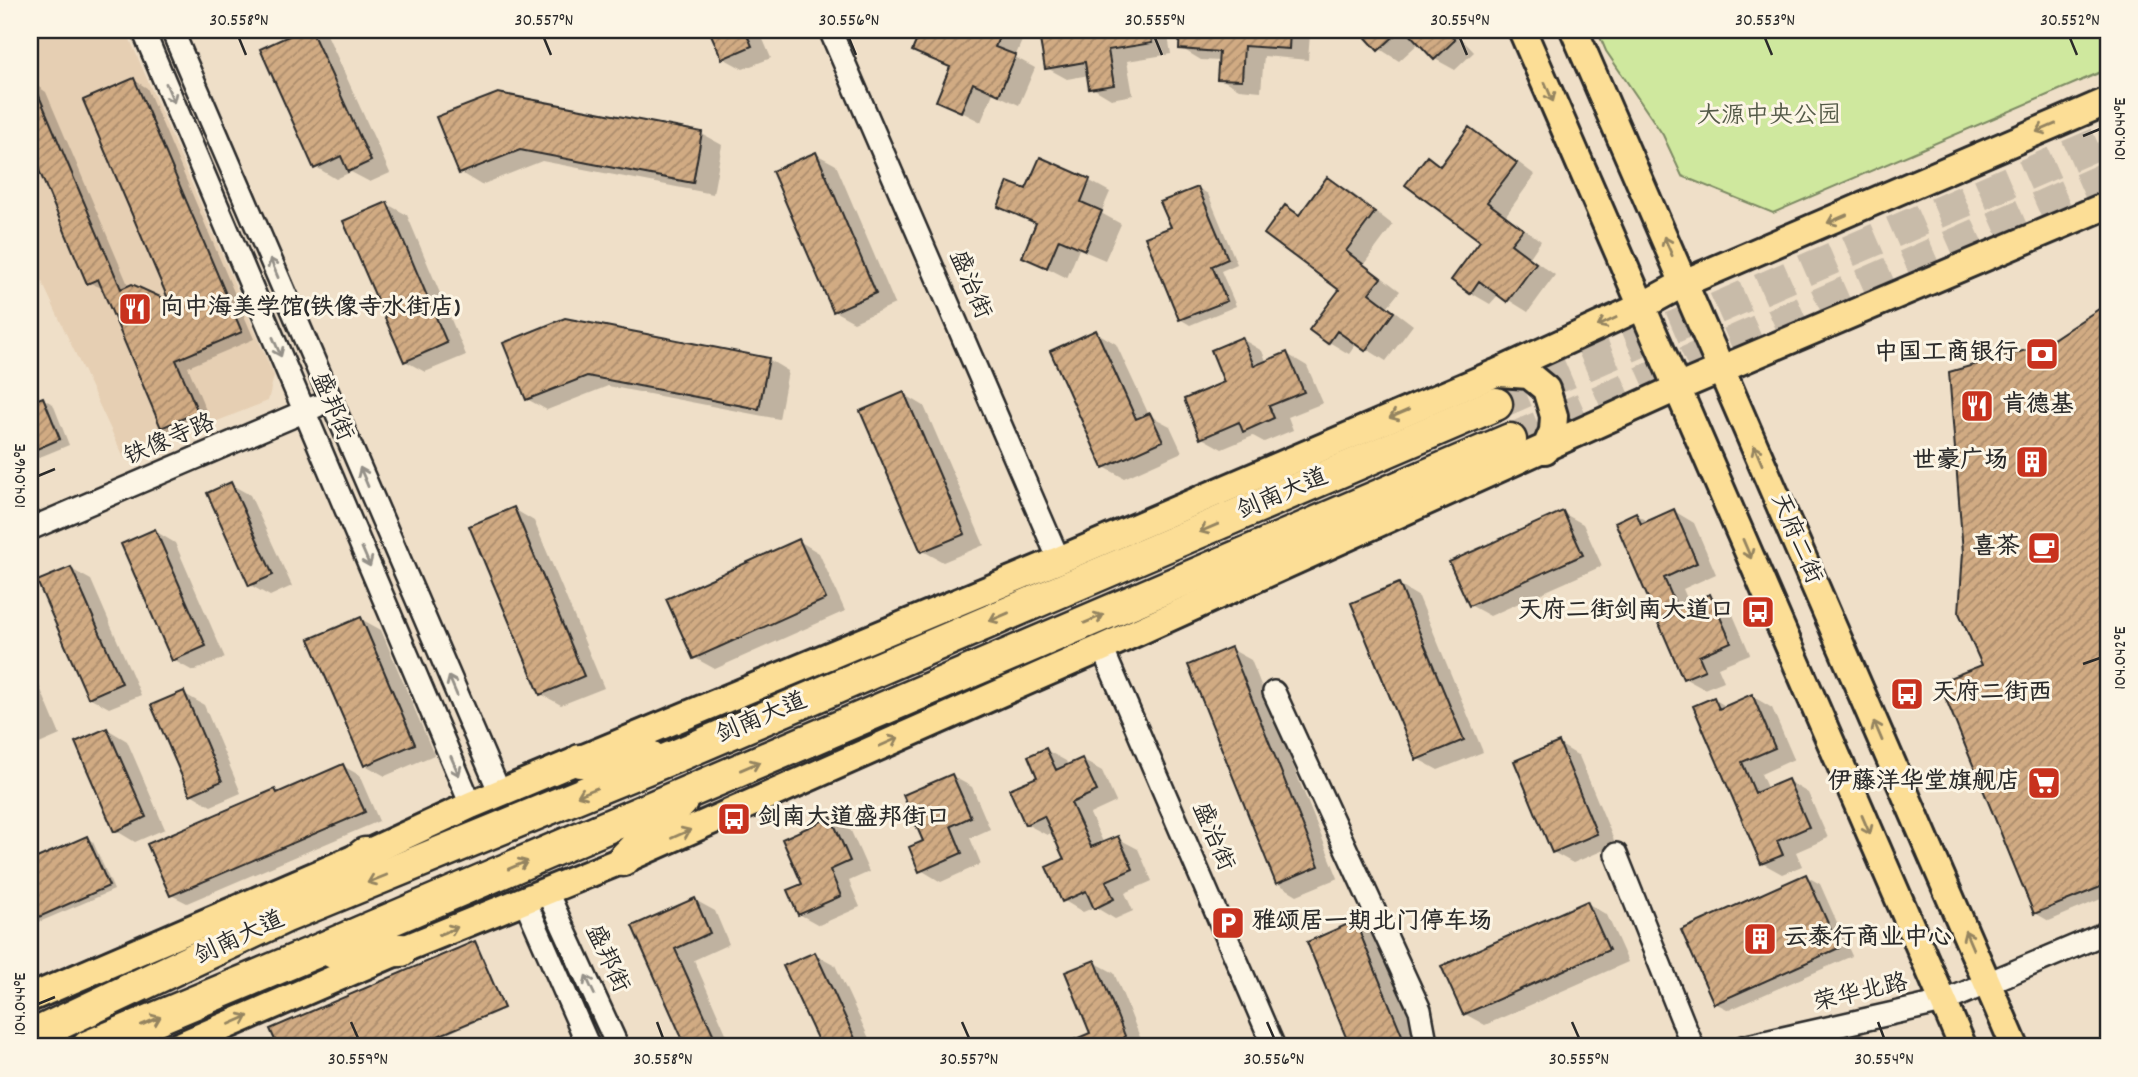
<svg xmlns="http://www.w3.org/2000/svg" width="2138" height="1077" font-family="Dekko,'LXGW WenKai TC',sans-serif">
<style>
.built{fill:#e6cfb3}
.green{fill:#cfe89e;stroke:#7d8a64;stroke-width:2}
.shadow{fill:#0003}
.building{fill:url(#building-hatch);stroke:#2b2b2b;stroke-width:2}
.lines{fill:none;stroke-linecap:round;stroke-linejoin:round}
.highway-tunnel{stroke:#c8bba9;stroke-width:32;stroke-dasharray:32 16;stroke-linecap:butt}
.minor-casing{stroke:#2b2b2b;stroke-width:26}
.major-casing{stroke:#2b2b2b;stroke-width:32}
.highway-casing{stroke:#2b2b2b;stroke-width:37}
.minor{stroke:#fcf5e5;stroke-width:21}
.major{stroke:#fcde96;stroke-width:26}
.highway{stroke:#fcde96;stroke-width:32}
.oneway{stroke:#948460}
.oneway2{stroke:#949088}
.ticks{fill:none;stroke:#2b2b2b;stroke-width:2.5}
.labels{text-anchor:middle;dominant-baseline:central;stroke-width:6;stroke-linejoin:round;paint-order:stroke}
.park-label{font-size:24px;fill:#545a48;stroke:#fcf5e5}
.street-label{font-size:24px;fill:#2b2b2b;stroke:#fcf5e5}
.poi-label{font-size:24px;font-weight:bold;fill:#2b2b2b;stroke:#fcf5e5;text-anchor:start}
.neatline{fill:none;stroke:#2b2b2b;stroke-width:2.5}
.ticks-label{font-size:18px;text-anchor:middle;fill:#2b2b2b}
</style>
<defs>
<pattern id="building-hatch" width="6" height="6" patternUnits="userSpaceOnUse" patternTransform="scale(1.75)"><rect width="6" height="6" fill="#d1ab83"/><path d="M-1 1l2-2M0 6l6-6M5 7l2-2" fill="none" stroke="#aa8b6b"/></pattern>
</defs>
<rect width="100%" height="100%" fill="#efdfc8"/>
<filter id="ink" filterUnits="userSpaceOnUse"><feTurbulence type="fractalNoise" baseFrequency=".0143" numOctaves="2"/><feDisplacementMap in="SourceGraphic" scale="14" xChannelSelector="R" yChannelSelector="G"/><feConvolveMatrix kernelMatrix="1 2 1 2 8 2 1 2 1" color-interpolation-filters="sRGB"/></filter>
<g filter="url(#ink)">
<!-- built -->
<path class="built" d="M30 30H126L274 376 268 401 124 458 30 256Z"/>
<!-- green -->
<path class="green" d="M1597 30H2108V69L1773 213 1682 176 1663 135 1606 51Z"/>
<!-- shadow -->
<path class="shadow" d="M291 30H325L390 173 370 182 351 172 336 179 316 167Z
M711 30H759L771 58 743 69 723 58Z
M923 30 941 36 944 30H1012L1024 36 1015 57 1035 68 1019 105 993 93 981 122 938 100 951 69 914 50Z
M1066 30H1167L1171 54 1127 61 1133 95 1111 99 1091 87 1089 75 1067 79 1047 68Z
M1182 30H1303L1310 34 1308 60 1264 56 1261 91 1239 89 1219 78 1220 61 1201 60 1181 48Z
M1367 30H1453L1474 52 1455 70 1435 59 1420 42 1399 61 1380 49 1364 33Z
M134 80 147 88 254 339 188 367 210 420 175 435 162 427 104 289 88 282 30 145V81L46 92 129 287 173 304Z
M498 94 702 134 722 145 713 194 542 161 481 185 461 173Z
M1470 130 1490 141 1535 175 1506 215 1541 241 1530 257 1555 275 1528 312 1499 294 1490 304 1471 293 1483 241 1427 158 1442 167Z
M816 154 836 165 895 304 854 322 834 311Z
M1041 160 1090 181 1110 192 1101 213 1121 224 1105 260 1079 249 1067 278 1024 256 1037 225 1000 206 1027 192Z
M1328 179 1348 190 1393 225 1364 264 1400 291 1388 306 1413 325 1386 361 1357 343 1349 354 1329 342 1341 290 1301 216Z
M1198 188 1208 194 1237 264 1221 271 1236 306 1190 325 1180 319 1173 228Z
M387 204 407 215 466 355 425 372 405 361Z
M2108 306V896L2049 921 2035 913 1984 666 1965 552 2045 346Z
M565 320 768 359 788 371 779 419 608 386 547 410 527 399Z
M1096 332 1116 344 1149 415 1170 426 1182 452 1124 478 1104 467Z
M1242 339 1262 351 1267 363 1287 354 1307 366 1323 403 1288 417 1293 430 1264 442 1253 436 1222 449 1202 438 1227 383Z
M904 394 924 406 984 545 943 562 923 551Z
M43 399 53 404 69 445 30 461V404Z
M230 484 250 495 292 586 270 596 250 585Z
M514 509 534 521 604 688 561 705 541 694Z
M1674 511 1694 523 1716 574 1683 589 1690 605 1710 596 1730 608 1750 654 1718 667 1724 681 1704 689 1684 678 1636 514 1649 522Z
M1563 513 1583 524 1602 566 1490 616 1470 605Z
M155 531 175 543 225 658 193 671 173 660Z
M799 541 819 553 845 611 715 669 695 658Z
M71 569 91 580 141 695 109 708 89 697Z
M1399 585 1419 597 1483 752 1438 770 1418 759Z
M361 619 381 630 434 755 385 776 365 765Z
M1231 649 1251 660 1338 878 1297 895 1277 883Z
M30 664 60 735 30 748Z
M183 693 204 705 241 793 211 806 191 794Z
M1752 696 1772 708 1794 759 1761 774 1768 790 1788 781 1808 793 1828 838 1796 852 1802 866 1782 874 1762 863 1714 699 1727 707Z
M107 729 127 741 165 829 135 842 115 830Z
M1559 744 1579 756 1616 845 1573 863 1553 852Z
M1046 750 1066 761 1068 766 1082 760 1102 771 1116 802 1090 814 1104 844 1117 838 1138 849 1152 881 1125 893 1133 911 1115 919 1095 907 1083 912 1063 900 1066 860 1053 832 1047 835 1026 824Z
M343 766 359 775 379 821 187 903 171 895 275 790 280 794Z
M952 776 972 787 990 829 970 838 981 864 941 882 921 870 925 842Z
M831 819 851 831 869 872 849 881 860 907 819 925 799 914 804 885Z
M87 838 93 842 114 890 30 926V863Z
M1806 876 1820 884 1852 956 1729 1010 1715 1003Z
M695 900 715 911 729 944 694 960 732 1047H688L634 927Z
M1587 903 1607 915 1628 962 1485 1025 1465 1014Z
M1355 923 1375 935 1422 1047H1352L1309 942Z
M475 943 505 1009 416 1047H280L273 1030Z
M815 954 835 965 873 1047H823L786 967Z
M1094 962 1114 973 1144 1047H1060L1093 1034Z"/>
<!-- building -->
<path class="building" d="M289 30H311L371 161 348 172 341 156 314 169 260 49 291 35Z
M709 30H745L752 46 722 59Z
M921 30H1002L995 47 1016 55 999 95 973 83 961 112 936 101 950 67 912 51Z
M1068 30H1150L1152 43 1108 50 1114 85 1089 89 1085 62 1045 69 1039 34Z
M1180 30H1290L1289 49 1244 46 1242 80 1217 79 1219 52 1179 49Z
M1359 30H1401L1378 51Z
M1406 30H1446L1455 40 1434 60Z
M30 75 121 289 132 284 169 301 83 100 134 78 242 332 176 360 198 412 161 428 98 279 87 284 30 149Z
M498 93 702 132 693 183 520 150 459 174 436 117Z
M1469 127 1517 163 1487 202 1523 229 1511 244 1536 263 1507 302 1479 281 1470 294 1451 280 1480 241 1405 185 1427 156 1440 166Z
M816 152 876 293 833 312 772 171Z
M1040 157 1090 179 1081 202 1102 211 1085 250 1059 239 1047 268 1022 257 1036 223 998 207 1008 182 1026 189Z
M1327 177 1375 212 1346 251 1381 278 1369 293 1394 312 1365 351 1337 331 1328 344 1309 330 1339 290 1264 234 1285 205 1299 215Z
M1198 187 1228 259 1212 266 1227 301 1179 320 1145 237 1171 227 1160 202Z
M387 202 447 343 404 362 343 221Z
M2108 303V884L2034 914 1939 682 1982 665 1959 613 1963 552 1949 372 2044 345Z
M565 318 769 358 759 409 587 376 526 400 503 343Z
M1096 330 1136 419 1150 413 1163 441 1103 468 1050 351Z
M1242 337 1254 366 1287 352 1304 392 1269 406 1274 418 1243 432 1239 422 1200 439 1184 399 1224 382 1211 350Z
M904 392 965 534 921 552 860 411Z
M43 397 60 439 30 452V402Z
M231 482 273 575 249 586 207 493Z
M514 507 584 676 540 695 469 526Z
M1674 509 1697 563 1664 578 1677 608 1710 594 1731 642 1699 656 1705 670 1683 679 1615 522 1636 512 1641 524Z
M1563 511 1583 555 1469 606 1449 562Z
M155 529 206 646 172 661 121 544Z
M799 539 826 599 693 659 666 599Z
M71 567 122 683 88 698 37 581Z
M1399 583 1464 740 1416 760 1351 603Z
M361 617 415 744 364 766 309 639Z
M1231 647 1319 866 1276 884 1188 665Z
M184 691 222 781 190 795 151 705Z
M1752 694 1775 748 1742 762 1755 793 1788 779 1809 827 1777 841 1783 855 1761 864 1693 706 1714 697 1719 709Z
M107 728 146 817 114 832 75 742Z
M1559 742 1597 834 1552 853 1514 761Z
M1046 748 1056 770 1082 758 1097 791 1071 803 1091 847 1118 836 1133 869 1106 881 1114 899 1094 909 1086 891 1062 902 1046 867 1064 859 1044 816 1025 825 1009 789 1037 777 1028 756Z
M343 764 365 812 170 896 147 844 275 789 277 793Z
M952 774 971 817 951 826 962 853 919 872 909 847 923 841 903 795Z
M831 817 850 861 830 870 841 896 798 915 787 890 802 884 782 839Z
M87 836 109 886 30 921V861Z
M1806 874 1839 948 1714 1004 1681 930Z
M695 898 710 933 675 949 719 1047H686L632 926Z
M1587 901 1609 950 1463 1015 1441 966Z
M1355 921 1407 1047H1350L1307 942Z
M475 941 504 1008 412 1047H278L270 1029Z
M815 952 859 1047H821L783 966Z
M1095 960 1125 1036 1120 1047H1057L1090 1033 1065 972Z"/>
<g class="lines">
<!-- highway-tunnel -->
<path class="highway-tunnel" d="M1496 404 2108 139
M1510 440 2108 177"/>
<defs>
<path id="minor" d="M143 30 471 805
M172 30 500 793
M830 30 1059 560
M30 529 317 406
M1102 648 1274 1047
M1274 692 1420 1010 1427 1047
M1616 854 1693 1047
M547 892 618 1047
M525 901 589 1047
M1743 1047 1943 1002 2108 932"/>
<path id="major" d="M1522 30 1963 1047
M1574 30 2015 1047
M1498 373 1529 375 1546 389 1554 416 1553 431 1545 450
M30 998 365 854 471 805 1059 560 1496 373 1642 306 1684 283 2108 101
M177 1047 401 950 623 860 1102 648 1677 388 2108 205"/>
<path id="highway" d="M580 761 650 757
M623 860 681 802
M314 894 365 854
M334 952 401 950
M30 1037 284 917 676 756 1496 404
M88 1047 315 952 1510 440"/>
</defs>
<!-- minor casing -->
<use href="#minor" class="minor-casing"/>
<!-- major casing -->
<use href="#major" class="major-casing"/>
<!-- highway casing -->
<use href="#highway" class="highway-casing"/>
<!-- minor -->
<use href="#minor" class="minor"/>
<!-- major -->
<use href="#major" class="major"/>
<!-- highway -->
<use href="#highway" class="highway"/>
</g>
<!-- one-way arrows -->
<defs><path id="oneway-shaft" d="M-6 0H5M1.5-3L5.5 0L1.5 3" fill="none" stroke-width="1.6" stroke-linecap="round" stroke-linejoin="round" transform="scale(1.75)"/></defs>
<g class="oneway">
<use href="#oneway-shaft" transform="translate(1549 92) rotate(67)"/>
<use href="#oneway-shaft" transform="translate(2046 128) rotate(157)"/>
<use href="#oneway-shaft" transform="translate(1837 219) rotate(157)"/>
<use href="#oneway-shaft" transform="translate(1668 246) rotate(-113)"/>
<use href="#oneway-shaft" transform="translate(1607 322) rotate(155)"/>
<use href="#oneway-shaft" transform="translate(1399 414) rotate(157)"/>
<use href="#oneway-shaft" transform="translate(1758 455) rotate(-113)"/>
<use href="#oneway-shaft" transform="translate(1209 528) rotate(157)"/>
<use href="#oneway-shaft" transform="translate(1747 549) rotate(67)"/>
<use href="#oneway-shaft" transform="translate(999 617) rotate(157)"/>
<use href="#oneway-shaft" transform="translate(1094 619) rotate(-23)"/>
<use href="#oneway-shaft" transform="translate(1878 731) rotate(-113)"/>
<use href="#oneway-shaft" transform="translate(889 742) rotate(-24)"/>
<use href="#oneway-shaft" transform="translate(750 766) rotate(-23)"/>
<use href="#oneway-shaft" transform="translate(587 792) rotate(158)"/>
<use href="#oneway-shaft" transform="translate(1866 825) rotate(67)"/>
<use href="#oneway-shaft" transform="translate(681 834) rotate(-24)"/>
<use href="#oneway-shaft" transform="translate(518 865) rotate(-23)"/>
<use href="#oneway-shaft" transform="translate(377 879) rotate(158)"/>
<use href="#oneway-shaft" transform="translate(448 931) rotate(-22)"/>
<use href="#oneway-shaft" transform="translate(1969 940) rotate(-113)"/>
<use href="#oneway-shaft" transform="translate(239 1020) rotate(-24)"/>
<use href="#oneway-shaft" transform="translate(151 1021) rotate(-23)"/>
</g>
<g class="oneway2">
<use href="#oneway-shaft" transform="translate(170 93) rotate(67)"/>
<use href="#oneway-shaft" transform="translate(274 268) rotate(-113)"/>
<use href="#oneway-shaft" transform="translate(277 347) rotate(67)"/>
<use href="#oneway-shaft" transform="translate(364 477) rotate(-113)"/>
<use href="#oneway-shaft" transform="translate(366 557) rotate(67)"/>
<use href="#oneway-shaft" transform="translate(453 686) rotate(-113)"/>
<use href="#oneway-shaft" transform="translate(455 766) rotate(67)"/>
<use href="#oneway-shaft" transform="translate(590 985) rotate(-115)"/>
</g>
</g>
<!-- ticks -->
<path class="ticks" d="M239 38 246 55M544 38 551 55M849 38 856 55M1155 38 1162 55M1460 38 1467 55M1765 38 1772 55M2070 38 2077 55M2083 136 2100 129M38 476 55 469M2083 664 2100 658M38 1004 55 997M351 1022 358 1038M657 1022 663 1038M962 1022 969 1038M1267 1022 1274 1038M1572 1022 1579 1038M1878 1022 1884 1038"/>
<!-- icons -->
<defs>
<symbol id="restaurant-square" viewBox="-11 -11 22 22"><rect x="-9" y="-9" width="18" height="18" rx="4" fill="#c8321e" stroke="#fcf5e5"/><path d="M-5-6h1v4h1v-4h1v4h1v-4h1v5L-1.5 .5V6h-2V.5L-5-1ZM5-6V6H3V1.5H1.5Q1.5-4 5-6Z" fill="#fff"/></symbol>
<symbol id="bank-square" viewBox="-11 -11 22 22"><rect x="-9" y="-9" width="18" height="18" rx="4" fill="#c8321e" stroke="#fcf5e5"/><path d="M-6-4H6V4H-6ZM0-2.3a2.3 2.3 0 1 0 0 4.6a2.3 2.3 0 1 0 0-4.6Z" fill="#fff"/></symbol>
<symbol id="building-square" viewBox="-11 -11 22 22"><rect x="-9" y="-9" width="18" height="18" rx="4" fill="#c8321e" stroke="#fcf5e5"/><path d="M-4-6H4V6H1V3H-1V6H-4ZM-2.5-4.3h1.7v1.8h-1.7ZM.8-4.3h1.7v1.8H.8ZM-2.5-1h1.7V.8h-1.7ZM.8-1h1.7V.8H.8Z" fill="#fff"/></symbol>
<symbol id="cafe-square" viewBox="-11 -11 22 22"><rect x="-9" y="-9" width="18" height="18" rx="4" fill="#c8321e" stroke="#fcf5e5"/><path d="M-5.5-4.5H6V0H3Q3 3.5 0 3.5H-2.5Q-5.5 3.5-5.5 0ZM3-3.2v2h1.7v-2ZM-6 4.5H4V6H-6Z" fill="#fff"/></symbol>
<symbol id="bus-square" viewBox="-11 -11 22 22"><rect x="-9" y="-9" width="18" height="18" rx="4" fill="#c8321e" stroke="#fcf5e5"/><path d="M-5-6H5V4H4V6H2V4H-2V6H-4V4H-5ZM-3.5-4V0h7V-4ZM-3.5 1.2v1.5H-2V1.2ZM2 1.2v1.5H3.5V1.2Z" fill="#fff"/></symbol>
<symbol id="supermarket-square" viewBox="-11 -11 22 22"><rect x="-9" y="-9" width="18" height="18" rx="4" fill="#c8321e" stroke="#fcf5e5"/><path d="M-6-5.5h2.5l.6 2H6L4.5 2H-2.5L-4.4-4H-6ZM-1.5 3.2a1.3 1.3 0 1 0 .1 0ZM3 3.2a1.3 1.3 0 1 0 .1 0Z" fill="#fff"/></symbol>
<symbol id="parking-square" viewBox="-11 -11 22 22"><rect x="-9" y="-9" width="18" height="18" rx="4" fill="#c8321e" stroke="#fcf5e5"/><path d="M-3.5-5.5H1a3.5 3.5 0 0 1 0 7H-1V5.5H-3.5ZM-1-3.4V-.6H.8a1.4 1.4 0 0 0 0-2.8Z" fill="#fff"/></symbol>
</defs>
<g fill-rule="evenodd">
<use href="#restaurant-square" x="116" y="290" width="38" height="38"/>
<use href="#bank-square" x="2023" y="335" width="38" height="38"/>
<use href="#restaurant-square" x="1958" y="387" width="38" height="38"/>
<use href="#building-square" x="2013" y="443" width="38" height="38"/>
<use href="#cafe-square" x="2025" y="529" width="38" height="38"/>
<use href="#bus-square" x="1739" y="593" width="38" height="38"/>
<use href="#bus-square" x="1888" y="675" width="38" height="38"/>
<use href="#supermarket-square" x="2025" y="764" width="38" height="38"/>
<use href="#bus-square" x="715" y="800" width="38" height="38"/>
<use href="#parking-square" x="1209" y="904" width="38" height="38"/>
<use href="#building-square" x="1741" y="920" width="38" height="38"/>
</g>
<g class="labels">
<!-- park labels -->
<g class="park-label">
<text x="1769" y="117">大源中央公园</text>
</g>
<!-- street labels -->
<g class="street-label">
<text transform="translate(969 285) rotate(67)">盛治街</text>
<text transform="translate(331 407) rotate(67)">盛邦街</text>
<text transform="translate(170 441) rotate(-23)">铁像寺路</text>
<text transform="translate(1283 495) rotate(-23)">剑南大道</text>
<text transform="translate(1795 539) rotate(67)">天府二街</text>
<text transform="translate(762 719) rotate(-23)">剑南大道</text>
<text transform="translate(1212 837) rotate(67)">盛治街</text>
<text transform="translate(240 939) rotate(-25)">剑南大道</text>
<text transform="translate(606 959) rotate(65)">盛邦街</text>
<text transform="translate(1861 994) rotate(-13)">荣华北路</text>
</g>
<!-- poi labels -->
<g class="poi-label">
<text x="160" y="309">向中海美学馆(铁像寺水街店)</text>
<text x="2018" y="354" text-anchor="end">中国工商银行</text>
<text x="2002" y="406">肯德基</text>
<text x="2008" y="462" text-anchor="end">世豪广场</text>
<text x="2020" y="548" text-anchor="end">喜茶</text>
<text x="1734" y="612" text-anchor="end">天府二街剑南大道口</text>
<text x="1932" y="694">天府二街西</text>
<text x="2020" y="783" text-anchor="end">伊藤洋华堂旗舰店</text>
<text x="758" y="819">剑南大道盛邦街口</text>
<text x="1252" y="923">雅颂居一期北门停车场</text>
<text x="1784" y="939">云泰行商业中心</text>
</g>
</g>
<!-- margin -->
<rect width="2138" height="1077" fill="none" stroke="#fcf5e5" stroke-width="77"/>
<rect x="38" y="38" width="2062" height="1000" class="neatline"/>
<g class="ticks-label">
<text x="239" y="25">30.558°N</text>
<text x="544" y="25">30.557°N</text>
<text x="849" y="25">30.556°N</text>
<text x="1155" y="25">30.555°N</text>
<text x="1460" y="25">30.554°N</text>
<text x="1765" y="25">30.553°N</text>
<text x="2070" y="25">30.552°N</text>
<text transform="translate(2119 129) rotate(-90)" y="6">104.044°E</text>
<text transform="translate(19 476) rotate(-90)" y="6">104.046°E</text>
<text transform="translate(2119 658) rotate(-90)" y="6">104.042°E</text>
<text transform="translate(19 1004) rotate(-90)" y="6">104.044°E</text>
<text x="358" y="1064">30.559°N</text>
<text x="663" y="1064">30.558°N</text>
<text x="969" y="1064">30.557°N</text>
<text x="1274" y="1064">30.556°N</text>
<text x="1579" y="1064">30.555°N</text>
<text x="1884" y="1064">30.554°N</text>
</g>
</svg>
